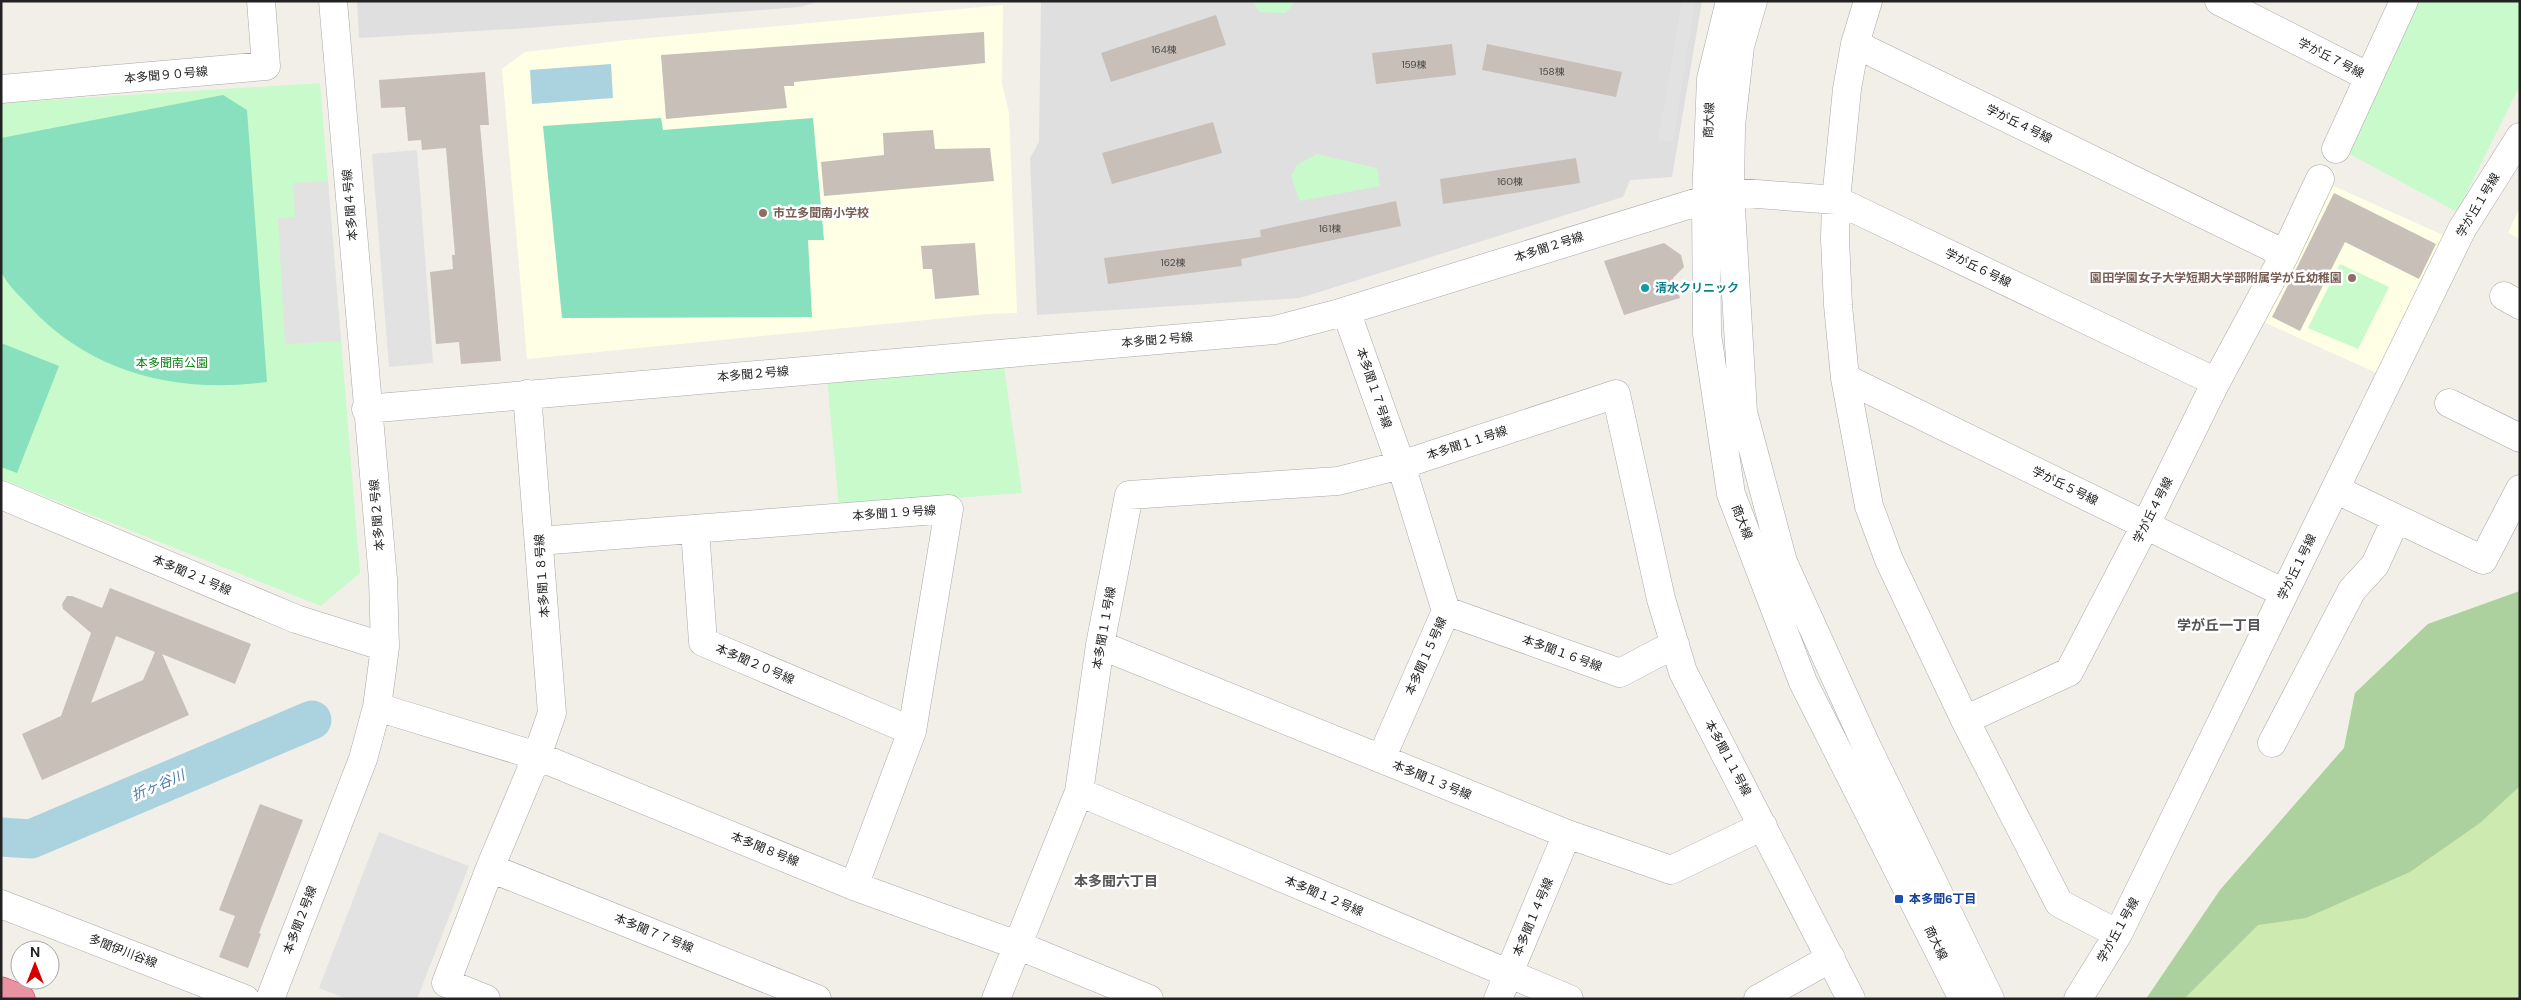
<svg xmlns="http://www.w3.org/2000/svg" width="2521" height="1000" font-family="'DM Sans','Noto Sans JP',sans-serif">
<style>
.residential{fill:#e0dfdf}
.education{fill:#ffffe5}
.grass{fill:#cdebb0}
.forest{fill:#add19e}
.park{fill:#c8facc}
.pitch{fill:#88e0be}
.parking{fill:#e2e2e2}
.water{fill:#aad3df}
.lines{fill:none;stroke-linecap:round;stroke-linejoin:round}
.river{stroke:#aad3df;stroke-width:39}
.building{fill:#c7bfb8;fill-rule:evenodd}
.minor-casing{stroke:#a9a9a9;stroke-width:29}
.highway-casing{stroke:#dc2a67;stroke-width:29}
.minor{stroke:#fff;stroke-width:28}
.highway{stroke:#e892a2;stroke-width:28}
.education-dot{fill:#8d6e63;stroke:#fff;stroke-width:2}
.culture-dot{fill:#0f9aa8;stroke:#fff;stroke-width:2}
.transit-dot{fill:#1a4fb4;stroke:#fff;stroke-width:2}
.labels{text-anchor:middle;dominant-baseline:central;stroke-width:5;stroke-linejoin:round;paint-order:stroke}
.number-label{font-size:10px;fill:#4b4948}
.street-label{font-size:12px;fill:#222;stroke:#fff}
.education-label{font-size:12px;font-weight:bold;fill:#785e54;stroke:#fff;text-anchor:start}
.culture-label{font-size:12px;font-weight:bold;fill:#0d838f;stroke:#fff;text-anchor:start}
.park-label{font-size:12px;fill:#0c8416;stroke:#fff}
.transit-label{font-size:12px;font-weight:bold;fill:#164399;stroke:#fff;text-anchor:start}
.neighbourhood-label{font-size:14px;font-weight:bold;fill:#555;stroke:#fff}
.water-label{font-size:14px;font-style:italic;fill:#4a7aab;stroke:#fff}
</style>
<rect width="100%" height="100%" fill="#f2efe9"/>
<!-- residential -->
<path class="residential" d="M357 1H820L800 7 527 28 359 38Z
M1041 1H1702L1672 177 1630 180 1623 197 1300 298 1037 315 1030 158 1039 142Z"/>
<!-- education -->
<path class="education" d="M1003 5 1002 84 1009 113 1017 313 988 314 527 359 502 69 525 52 627 40Z
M2327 183 2445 236 2379 374 2259 320Z
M2520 207V239L2508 233Z"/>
<!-- grass -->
<path class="grass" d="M2520 591V999H2146L2220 890 2344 748 2355 693 2428 624Z"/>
<!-- forest -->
<path class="forest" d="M2520 591V786L2480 823 2410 872 2306 918 2258 925 2184 999H2146L2220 890 2344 748 2355 693 2428 624Z"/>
<!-- park -->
<path class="park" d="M1253 1H1295L1286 13 1259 12Z
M2418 1H2520V85L2457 212 2346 152Z
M320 83 360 573 321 606 1 479V103Z
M1317 154 1377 168 1380 186 1300 201 1291 176 1297 165Z
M2340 264 2389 287 2358 349 2308 328Z
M1004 367 1022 493 839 507 827 379Z"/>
<!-- pitch -->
<path class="pitch" d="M223 95 247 110 267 382C179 394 92 374 30 307 21 297 6 284 1 271 0 263 1 249 1 241 1 206 1 172 1 138Z
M661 118 663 130 813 118 824 240H808L812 317 562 318 543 126Z
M1 343 59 366 17 473 1 467Z"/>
<!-- parking -->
<path class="parking" d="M1682 1H1695L1673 142 1658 140Z
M417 150 433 363 389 367 372 154Z
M328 181 341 341 285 344 278 218 295 217 293 183Z
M379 832 469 866 417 999H347L319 988Z"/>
<!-- water -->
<path class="water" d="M611 64 613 98 532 104 530 70Z"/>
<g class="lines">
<!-- river -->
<path class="river" d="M1 837 31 839 312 720"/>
</g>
<!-- building -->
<path class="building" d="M1216 15 1226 45 1111 82 1101 53Z
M984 32 985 63 794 82V86H784L787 108 666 119 661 55Z
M1452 44 1456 75 1376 84 1372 53Z
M1487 44 1622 72 1616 97 1482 70Z
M485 72 489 125H480L501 361 461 364 459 342 436 344 430 272 453 269 452 255H455L446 148 422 150 421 140 408 141 405 107 381 108 379 80Z
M1213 122 1222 153 1112 184 1102 153Z
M933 130 935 149 990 148 994 181 824 196 821 162 884 155 883 133Z
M1576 158 1580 183 1443 204 1440 179Z
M2334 193 2436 244 2419 279 2345 242 2300 331 2272 317Z
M1396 201 1401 226 1241 259 1242 266 1108 284 1104 258 1261 237 1260 230Z
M975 243 979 295 935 299 932 269H923L921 246Z
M1664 243 1681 255 1684 267 1673 278 1680 298 1624 315 1604 261Z
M110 588 251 644 235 684 162 654 189 715 42 780 22 734 61 716 91 633 63 609 62 604 67 596H72L102 608ZM116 636 155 652 143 680 91 703Z
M260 804 303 820 259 933 261 934 248 968 219 957 235 916 219 910Z"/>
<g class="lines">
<defs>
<path id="minor" d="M1730 1 1711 79 1706 198 1707 334 1731 494 1803 682 1963 999
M1753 1 1740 46 1731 126 1730 192 1743 412 1783 562 1867 747 1990 999
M2219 1 2369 77 2404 1
M1855 44 1868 1
M1 89 266 66 261 1
M2336 149 2369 77
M2285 254 2320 179
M2504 296 2520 305
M1346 311 1401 465 1446 611 1381 759
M1845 378 2284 593
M2449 403 2520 438
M366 409 1275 330 1336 314 1730 192 1836 200 2216 382
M2335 489 2483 560 2520 489
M1 495 296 619 385 647
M695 529 703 642 912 731
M539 541 949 509 912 731 854 886
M1446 611 1620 673 1675 644
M1100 645 1567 834 1671 870 1763 826
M377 707 537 756 854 886 1017 945 1149 999
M1965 720 2069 672 2145 526 2216 382 2285 254 1855 44 1847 89 1836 200 1835 239 1838 305 1845 378 1869 506 1889 560 1965 720 2059 903 2118 934
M2272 743 2352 590 2375 565 2396 519
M1079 792 1569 999
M490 868 537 756 552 713 527 394
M1 904 245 999
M270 999 363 759 377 707 385 647 383 579 333 1
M486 999 446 983 490 868 817 999
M996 999 1079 792 1100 645 1129 495 1338 481 1401 465 1616 394 1661 599 1683 672 1851 999
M1498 999 1567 834
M1758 999 1831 958
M2078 999 2118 934 2462 229 2520 137"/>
<path id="highway" d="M1 991 21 999"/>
</defs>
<!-- minor casing -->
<use href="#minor" class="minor-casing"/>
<!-- highway casing -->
<use href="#highway" class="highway-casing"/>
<!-- minor -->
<use href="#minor" class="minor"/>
<!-- highway -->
<use href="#highway" class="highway"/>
</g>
<!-- markers -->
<g class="education-dot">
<circle cx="763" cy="213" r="5"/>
<circle cx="2352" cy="278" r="5"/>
</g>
<circle class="culture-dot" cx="1645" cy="288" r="5"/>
<rect class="transit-dot" x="1894" y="894" width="10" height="10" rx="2.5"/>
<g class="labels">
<!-- number labels -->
<g class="number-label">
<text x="1164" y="49">164棟</text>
<text x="1414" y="64">159棟</text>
<text x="1552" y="71">158棟</text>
<text x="1510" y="181">160棟</text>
<text x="1330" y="228">161棟</text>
<text x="1173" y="262">162棟</text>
</g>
<!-- street labels -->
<g class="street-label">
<text transform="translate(2331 58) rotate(27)">学が丘７号線</text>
<text transform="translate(166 75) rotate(-5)">本多聞９０号線</text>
<text transform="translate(1709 120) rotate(-88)">商大線</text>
<text transform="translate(2019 124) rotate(26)">学が丘４号線</text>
<text transform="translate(350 205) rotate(-95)">本多聞４号線</text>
<text transform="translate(2478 205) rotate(-59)">学が丘１号線</text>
<text transform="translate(1549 247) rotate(-18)">本多聞２号線</text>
<text transform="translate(1978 268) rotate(26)">学が丘６号線</text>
<text transform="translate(1157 340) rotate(-5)">本多聞２号線</text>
<text transform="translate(753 374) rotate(-5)">本多聞２号線</text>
<text transform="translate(1374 388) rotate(71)">本多聞１７号線</text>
<text transform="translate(1467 443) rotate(-18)">本多聞１１号線</text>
<text transform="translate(2065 486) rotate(26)">学が丘５号線</text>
<text transform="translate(2153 510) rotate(-63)">学が丘４号線</text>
<text transform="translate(894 513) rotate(-4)">本多聞１９号線</text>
<text transform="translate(377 515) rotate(-95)">本多聞２号線</text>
<text transform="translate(1742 522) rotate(69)">商大線</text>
<text transform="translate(2297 567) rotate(-64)">学が丘１号線</text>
<text transform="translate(192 575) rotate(23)">本多聞２１号線</text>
<text transform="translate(542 576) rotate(-94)">本多聞１８号線</text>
<text transform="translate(1104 628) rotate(-80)">本多聞１１号線</text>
<text transform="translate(1562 653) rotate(20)">本多聞１６号線</text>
<text transform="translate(1426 656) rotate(-66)">本多聞１５号線</text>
<text transform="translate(755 664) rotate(23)">本多聞２０号線</text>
<text transform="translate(1728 758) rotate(62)">本多聞１１号線</text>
<text transform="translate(1432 780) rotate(22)">本多聞１３号線</text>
<text transform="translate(765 849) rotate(22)">本多聞８号線</text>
<text transform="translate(1324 896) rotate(23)">本多聞１２号線</text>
<text transform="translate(1533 917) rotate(-67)">本多聞１４号線</text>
<text transform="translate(300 920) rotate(-69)">本多聞２号線</text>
<text transform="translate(2118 930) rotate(-61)">学が丘１号線</text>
<text transform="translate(654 933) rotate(22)">本多聞７７号線</text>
<text transform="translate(1936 943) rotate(64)">商大線</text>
<text transform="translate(123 951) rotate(21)">多聞伊川谷線</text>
</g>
<!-- education labels -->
<g class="education-label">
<text x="773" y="213">市立多聞南小学校</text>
<text x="2342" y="278" text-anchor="end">園田学園女子大学短期大学部附属学が丘幼稚園</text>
</g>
<!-- culture labels -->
<g class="culture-label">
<text x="1655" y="288">清水クリニック</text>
</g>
<!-- park labels -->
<g class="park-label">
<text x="172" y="363">本多聞南公園</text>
</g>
<!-- transit labels -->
<g class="transit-label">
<text x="1909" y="899">本多聞6丁目</text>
</g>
<!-- neighbourhood labels -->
<g class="neighbourhood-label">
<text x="2219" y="625">学が丘一丁目</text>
<text x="1116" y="881">本多聞六丁目</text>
</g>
<!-- water labels -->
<g class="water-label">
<text transform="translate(158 785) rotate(-23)">折ヶ谷川</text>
</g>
</g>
<!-- border -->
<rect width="2521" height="1000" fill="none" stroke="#222222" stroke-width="5"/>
<!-- north arrow -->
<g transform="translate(35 965)"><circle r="24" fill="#ffffff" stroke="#a7a7a7"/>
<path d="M0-4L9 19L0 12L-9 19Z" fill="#d40000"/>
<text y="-8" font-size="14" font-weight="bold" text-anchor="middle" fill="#222222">N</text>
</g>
</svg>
